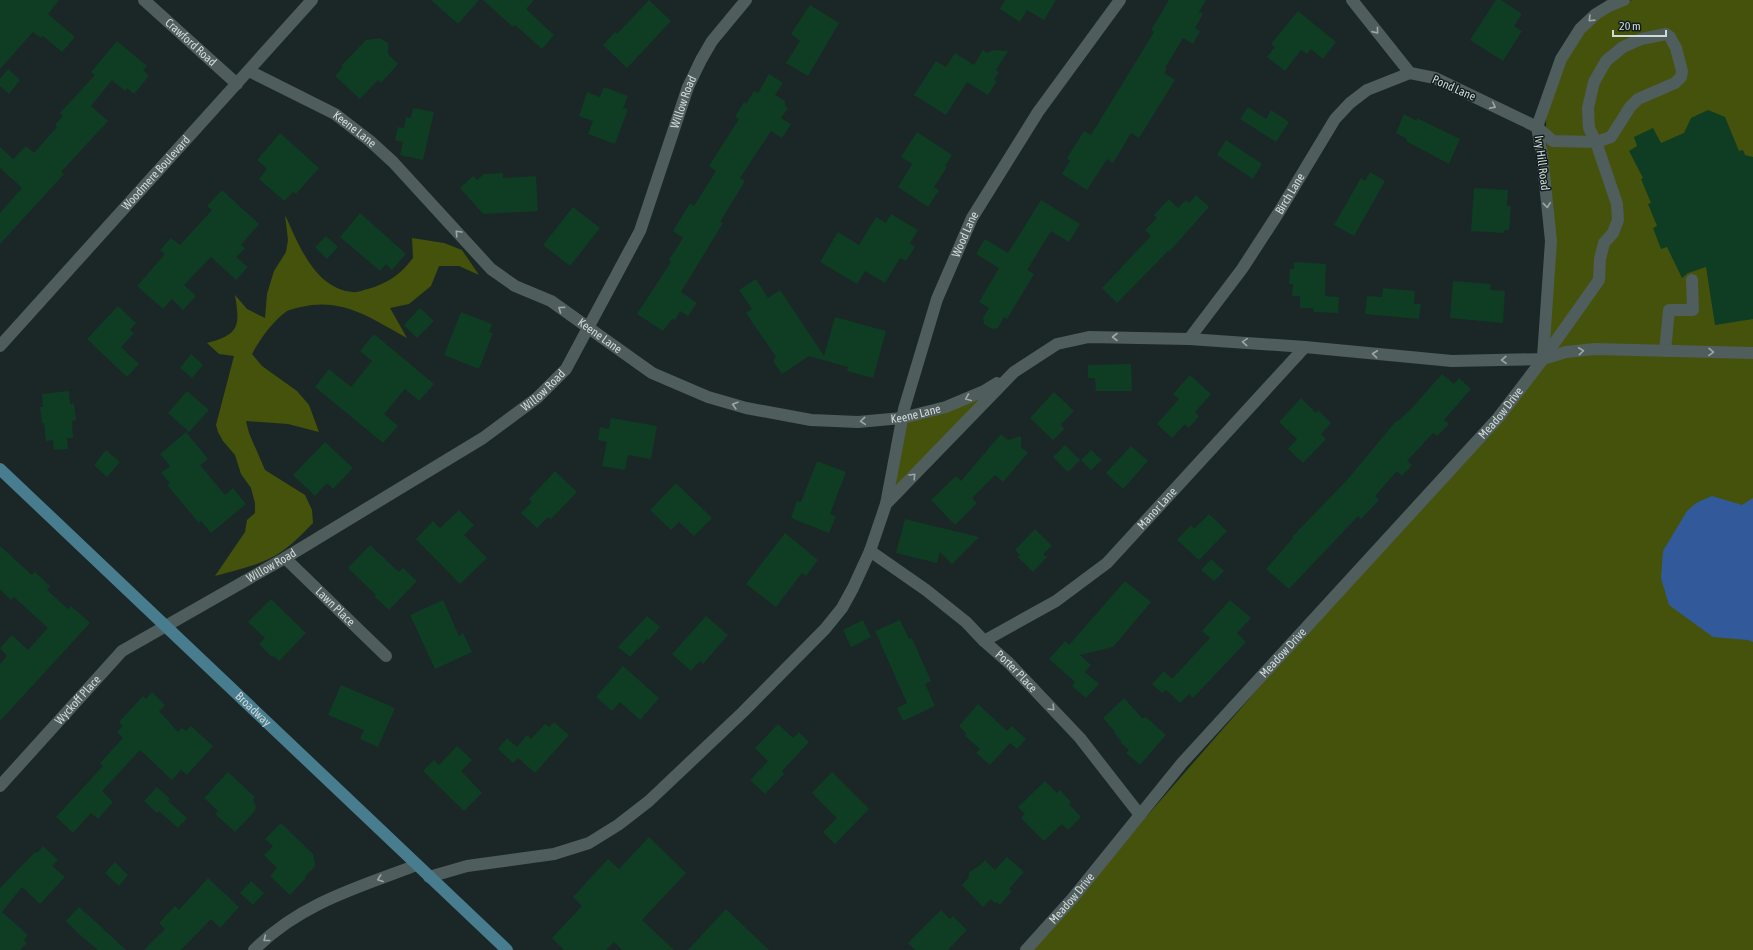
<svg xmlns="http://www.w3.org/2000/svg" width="1753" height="950" font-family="'Asap Condensed',sans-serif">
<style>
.green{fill:#45520b}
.water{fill:#325a9a}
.building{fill:#0e3d23}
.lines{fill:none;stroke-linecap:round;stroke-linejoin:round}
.minor{stroke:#4f5d5c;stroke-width:12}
.major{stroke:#477d8e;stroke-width:12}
.oneway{stroke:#9da7a6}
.labels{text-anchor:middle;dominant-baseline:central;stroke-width:3;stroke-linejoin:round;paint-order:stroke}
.street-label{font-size:12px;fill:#d1d9d8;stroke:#111d1c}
</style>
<rect width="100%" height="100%" fill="#1a2726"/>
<!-- green -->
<path class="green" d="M1632 0H1753V950H1030L1523 385 1543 359 1547 203 1546 117 1561 59 1596 14Z
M285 215C299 245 315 289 353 292 357 293 363 290 368 289 388 283 400 275 413 258L412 238 444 243 462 250 479 275 459 266H439L431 286 409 304 390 308 407 338C372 319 343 297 301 307 297 308 291 309 287 311 273 321 260 339 252 354L262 366 297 391 309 405 319 432 288 424 246 421 249 433 265 470 305 495 312 510 313 523C303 533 293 544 281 552 262 565 237 570 215 576L245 532 247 520 255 513V503L251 488 241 474 235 455 223 441 218 432 216 425 234 356 219 354 207 343C240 334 240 326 235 295L247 309 265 318 267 294 274 271 286 252 288 240Z
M984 397 891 494 905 422Z"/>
<!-- water -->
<path class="water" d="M1712 496 1742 505 1753 498V642L1748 640 1713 637 1669 605 1661 578 1663 551 1687 511 1696 503Z"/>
<!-- building -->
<path class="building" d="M0 0H59L48 14 75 37 62 52 43 36 41 38 33 32 0 69Z
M431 0H479L458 24Z
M483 0H534L526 9 554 35 542 49 515 25 513 27Z
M649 0 671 21 627 68 603 45 615 32 617 34Z
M1005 0H1056L1044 20 1027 10 1020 22 1000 9Z
M1169 0H1206L1199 12 1203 14 1195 28 1200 31 1193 44 1183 38 1165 68 1167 69 1164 73 1175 80 1139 138 1131 133 1113 163 1107 159 1087 190 1062 174 1070 161 1067 158 1084 131 1091 135 1154 32 1151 30Z
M1496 0H1501L1522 14 1514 26 1522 31 1503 61 1470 40Z
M810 5 839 23 808 76 786 63 800 41 791 34Z
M1298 11 1336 42 1323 59 1311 49 1307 54 1301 50 1285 71 1267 57 1275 47 1271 44Z
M380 38 388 43V54L398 64 381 83 378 80 360 99 335 76 343 67 341 66 366 40Z
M117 41 147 66 143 70 149 76 134 94 127 88 125 91 112 80 91 106 108 121 61 172 64 174 0 244V213L22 188 0 168V147L13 159 26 146 34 153 57 127 55 125 63 116 60 113 95 75 91 72Z
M983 50 987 53 993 50 1008 51 996 70 999 72 994 80 997 81 988 95 967 82 946 115 914 95 936 61 946 67 955 53 974 65Z
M8 69 20 80 9 94 0 86V79Z
M769 74 783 83 775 95 785 101V106L788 108 781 118 791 124 782 138 771 131 740 178 745 181 720 222 723 223 681 292 697 303 688 316 680 311 675 320 672 319 663 331 637 314 671 262 669 260 683 238 673 231 690 203 694 206 716 171 709 166 739 119 735 117 744 102 746 104 754 91 758 93Z
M604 87 628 96 623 108 628 109 615 144 588 134 593 121 579 116 587 92 600 97Z
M1248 107 1266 119 1271 110 1289 122 1276 142 1240 119Z
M413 108 434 112 423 160 400 155 403 142 395 140 398 127 404 128 406 117 411 118Z
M1708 110 1725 117 1739 151 1743 150 1745 155 1753 157V319L1715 325 1706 267 1688 273 1682 278 1667 247 1661 249 1653 228 1657 226 1648 204 1651 203 1641 179 1643 178 1629 151 1637 146 1634 137 1653 128 1661 143 1684 133 1691 118Z
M1404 114 1417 121V118L1460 139 1449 164 1406 141 1407 139 1396 133Z
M917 132 952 155 945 166 947 167 934 187 939 190 928 207 898 187 912 164 901 157Z
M280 133 319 168 296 194 293 192 284 201 259 179 267 169 257 160Z
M1226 140 1262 164 1253 179 1217 155Z
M1370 172 1385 181 1354 236 1334 225 1361 178 1365 181Z
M503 173V178L536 176 538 211 483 214 460 188 473 176 477 180 484 174Z
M1474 188 1508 190 1507 206H1511L1509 230H1504L1505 233 1471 231Z
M222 190 259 224 241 245 245 248 236 257 248 267 236 280 211 257 184 285 196 296 183 310 172 299 163 309 137 286 165 254 160 250 171 238 180 245 212 210 207 206Z
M1196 195 1209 207 1169 252 1168 251 1117 303 1102 288 1151 236 1145 230 1157 218 1154 215 1169 199 1178 208 1186 200 1189 203Z
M1041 200 1080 224 1069 242 1051 231 1027 270 1034 274 1007 319 1004 317 998 328 992 329 984 324 983 318 989 308 979 302 999 268 976 254 985 239 1008 253Z
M573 207 600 228 570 266 543 245Z
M360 213 406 254 392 270 386 264 380 271 340 237Z
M891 214 918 230 910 243 915 247 906 261 900 258 885 283 865 271 857 284 820 262 838 232 859 245 876 217 886 223Z
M326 236 338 247 327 259 315 247Z
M1294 262 1326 264 1325 296 1339 297 1338 313 1314 312 1313 308H1300V296H1292L1293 284H1289L1290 269H1294Z
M756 279 768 298 780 290 824 356 835 317 886 331 873 378 847 371 848 367 809 356 782 374 773 361 776 357 746 313 752 309 739 290Z
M1453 281 1491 284 1490 290 1505 291 1503 323 1450 318Z
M1383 288 1415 291 1414 304H1421L1419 319 1365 314 1367 296 1382 297Z
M118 306 136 323 130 330 134 333 121 347 139 364 127 377 87 339Z
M420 308 434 321 417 338 404 325Z
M461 312 492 324 489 332 493 333 479 369 444 355Z
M374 334 434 384 419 401 405 389 384 414 398 426 383 443 315 387 329 369 351 387 372 361 360 351Z
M191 354 203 365 192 378 180 368Z
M1131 364 1132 391H1096L1095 378H1088V365Z
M1442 374 1454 384 1459 378 1471 389 1444 420 1449 424 1437 436 1433 433 1407 461 1412 465 1402 476 1397 471 1375 496 1379 500 1361 519 1358 516 1289 589 1266 569 1293 538 1292 537 1347 480 1396 421 1397 422 1412 408Z
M1190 375 1211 394 1195 412 1199 416 1189 428 1185 424 1172 438 1157 424 1179 399 1173 394Z
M69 391 70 404 74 403 76 420 72 421 73 438H67L68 449 54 450 53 440 46 441 44 423H42L40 407H43L42 394Z
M187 391 209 410 189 432 168 413Z
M1054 392 1074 411 1061 424 1064 429 1053 440 1030 418Z
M1301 398 1316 413 1318 410 1331 423 1321 434 1326 439 1303 463 1288 449 1297 439 1279 422Z
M611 418 657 426 651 459 628 455 625 470 602 466 607 442 598 440 600 427 609 429Z
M186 432 208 459 200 465 225 495 233 488 246 504 211 533 201 521 199 523 167 485 170 483 161 473 170 466 160 454Z
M1001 434 1008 440 1021 436V447L1028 453 1003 482 995 475 972 498 977 503 955 525 931 500 956 476 961 481Z
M325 442 353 468 333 489 327 483 315 496 293 475Z
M1065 445 1080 460 1068 472 1053 457Z
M1131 446 1148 461 1123 489 1106 473Z
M106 450 120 462 107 477 94 465Z
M1091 450 1102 460 1091 470 1081 460Z
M817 461 846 472 830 514 836 516 829 533 791 518 797 501 801 502Z
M555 471 577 492 551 519 548 517 537 528 521 513 532 502 529 499Z
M676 483 712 518 694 536 679 522 671 530 650 510Z
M459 510 474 525 464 535 487 558 460 584 416 539 433 521 440 528Z
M1209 514 1227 531 1199 560 1177 540 1191 525 1194 529Z
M905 519 979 537 952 564 940 552 937 563 896 553Z
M1035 529 1052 546 1043 554 1047 557 1033 572 1018 557 1020 555 1015 550Z
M785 533 818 560 806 576 802 573 776 607 746 584Z
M370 545 399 572 403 568 417 581 389 610 374 596 376 595 348 568Z
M0 546 32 575 35 572 50 586 47 590 68 609 71 606 90 623 0 721V664L7 656 0 648 12 635 28 650 48 628 14 597 11 600 0 589Z
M1211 559 1224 571 1214 581 1201 570Z
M1125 581 1151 602 1113 647 1080 655 1091 665 1085 672 1099 684 1086 698 1072 686 1075 682 1049 659 1065 641 1069 645Z
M271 599 306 633 279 661 274 656 272 657 259 644 265 638 248 622Z
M443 600 459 636 463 633 472 652 435 669 410 615Z
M1230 600 1251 618 1237 633 1246 642 1193 698 1189 694 1180 703 1166 690 1162 693 1152 684 1164 671 1172 679 1210 638 1202 631Z
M647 616 660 627 649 640 647 639 630 657 618 647Z
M706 616 728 635 703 664 700 661 691 671 672 654Z
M863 620 871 637 851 647 843 630Z
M900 620 909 639 912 638 931 681 925 684 935 706 903 721 897 708 907 703 875 631Z
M623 666 659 698 640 720 620 702 612 711 596 697Z
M341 685 395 708 378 747 360 739 364 730 328 715Z
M152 692 165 705 159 711 178 732 182 728 186 731 191 726 213 746 187 775 181 770 172 780 140 750 102 791 113 802 98 819 91 813 73 833 56 817 103 766 100 763 123 738 117 732 123 726 119 722 143 696 146 699Z
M1124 698 1142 718 1146 717 1166 735 1140 765 1126 753 1129 750 1121 743V741L1114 733 1115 732 1103 718Z
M978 704 1007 731 1012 726 1026 739 1017 749 1010 743 990 765 976 753 980 749 965 736 966 733 959 726Z
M554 722 569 735 535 773 518 758 513 763 498 749 507 738 517 747 527 735 531 739 545 724 549 727Z
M778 724 793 738 799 732 809 742 782 771 784 774 765 794 750 780 768 761 755 748Z
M457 746 472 760 461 771 482 793 464 811 423 771 434 760 439 765Z
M228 772 255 797 253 800 256 806 255 811 235 832 215 814 218 811 204 798Z
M832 772 869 809 835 844 823 832 837 818 812 793Z
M1045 781 1057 793 1060 790 1071 802 1069 804 1081 817 1068 830 1062 824 1044 841 1021 818 1025 814 1018 807Z
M157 787 170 799 168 801 187 818 178 828 159 811 157 813 144 801Z
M281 823 313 854 315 862V866L305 877 306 878 290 895 270 876 277 868 264 855 273 846 265 839Z
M649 837 686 873 642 920 674 950H622L614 942 606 950H564L552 938 582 906 573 897 608 859 619 869Z
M43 846 58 860 52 866 65 877 40 904 22 887 2 912 28 935 24 940 27 943 20 950H0V888L35 852 37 853Z
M1007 857 1024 872 1009 889 1012 891 1000 905 997 902 995 903 991 899 983 907 962 885 969 877V873L975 868 978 867 985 860 995 870Z
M115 862 128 875 119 886 105 873Z
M208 878 239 907 220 928 211 919 181 950H144L165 929 159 923 175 906 179 910Z
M251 881 264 893 253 905 240 893Z
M79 907 98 924 126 950H98L79 934 66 921Z
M726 909 769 950H688Z
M941 910 950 919 953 916 967 930 948 950H915L908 943Z"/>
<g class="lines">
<!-- minor -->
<g class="minor">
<path id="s1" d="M144 0 237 84"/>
<path id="s2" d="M249 71 335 114 370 141 393 162 491 269 515 286 551 301 652 373 708 397 746 408 811 420 858 422 902 418 946 407 984 391 997 383"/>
<path id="s3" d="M1189 339 1242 269 1279 212 1335 119 1350 103 1367 90 1410 73"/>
<path id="s4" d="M0 346 312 0"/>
<path d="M1665 351 1669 310H1693L1692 280"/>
<path d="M1543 357 1551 241 1542 155 1537 127 1561 59 1580 29 1596 14 1609 6 1624 0"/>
<path id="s5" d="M886 504 904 409 937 299 972 218 1038 112 1120 0"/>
<path id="s6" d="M870 551 926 590 966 622 984 641 1009 663 1080 738 1140 815"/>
<path id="s7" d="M285 558 386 656"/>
<path id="s8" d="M984 641 1056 601 1107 563 1305 347"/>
<path id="s9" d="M0 786 122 651 285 558 483 438 537 398 566 369 640 231 688 87 701 60 712 41 746 0"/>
<path d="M429 877 467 866 554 854 589 843 618 825 649 801 743 712 825 629 842 608 853 588 870 551 886 504 1014 372 1057 344 1089 337 1189 339 1305 347 1452 361 1543 359 1566 352 1595 349 1753 353"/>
<path d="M254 950C299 904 358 887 417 865"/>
<path id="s10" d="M1026 950 1072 899 1182 763 1498 418 1543 359 1599 280 1600 259 1604 243 1613 233 1618 220 1617 204 1596 142 1589 128 1588 108 1594 82 1606 61 1623 47 1641 39 1666 34 1670 37 1676 48 1682 71 1681 77 1675 83 1638 99 1630 107 1611 137 1596 142 1553 141 1537 127 1435 78 1410 73 1352 0"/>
</g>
<!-- major -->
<path class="major" id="s11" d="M0 469 507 950"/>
</g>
<!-- one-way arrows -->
<defs><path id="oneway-chevron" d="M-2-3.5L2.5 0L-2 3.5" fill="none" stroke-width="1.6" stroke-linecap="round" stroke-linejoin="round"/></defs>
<g class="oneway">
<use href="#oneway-chevron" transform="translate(1591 19) rotate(136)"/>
<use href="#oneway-chevron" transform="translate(1376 31) rotate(51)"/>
<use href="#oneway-chevron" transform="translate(1493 106) rotate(26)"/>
<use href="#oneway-chevron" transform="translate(1547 205) rotate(84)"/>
<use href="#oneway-chevron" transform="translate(458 233) rotate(-133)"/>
<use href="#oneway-chevron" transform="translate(561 309) rotate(-144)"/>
<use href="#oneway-chevron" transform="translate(1115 337) rotate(-180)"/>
<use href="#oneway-chevron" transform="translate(1245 342) rotate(-176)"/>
<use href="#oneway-chevron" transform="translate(1581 351) rotate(-6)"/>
<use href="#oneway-chevron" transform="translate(1711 352) rotate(1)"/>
<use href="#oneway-chevron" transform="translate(1375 354) rotate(-174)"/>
<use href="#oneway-chevron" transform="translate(1504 360) rotate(178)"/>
<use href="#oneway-chevron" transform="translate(968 398) rotate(157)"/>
<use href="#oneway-chevron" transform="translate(735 405) rotate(-164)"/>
<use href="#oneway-chevron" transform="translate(863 421) rotate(175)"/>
<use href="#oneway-chevron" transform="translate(913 476) rotate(-46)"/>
<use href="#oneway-chevron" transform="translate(1052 708) rotate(46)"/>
<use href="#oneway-chevron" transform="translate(380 879) rotate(160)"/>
<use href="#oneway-chevron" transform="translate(266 939) rotate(142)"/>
</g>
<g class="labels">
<!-- street labels -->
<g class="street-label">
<text stroke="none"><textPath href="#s1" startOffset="63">Crawford Road</textPath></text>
<text transform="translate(1454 88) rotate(24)">Pond Lane</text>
<text stroke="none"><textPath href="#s9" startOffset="1002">Willow Road</textPath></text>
<text stroke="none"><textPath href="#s2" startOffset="121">Keene Lane</textPath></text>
<text transform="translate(1542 163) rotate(83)">Ivy Hill Road</text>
<text stroke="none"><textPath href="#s4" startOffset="233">Woodmere Boulevard</textPath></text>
<text stroke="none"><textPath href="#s3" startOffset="177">Birch Lane</textPath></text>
<text stroke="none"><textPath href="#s5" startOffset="282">Wood Lane</textPath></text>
<text stroke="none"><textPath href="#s2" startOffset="445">Keene Lane</textPath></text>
<text stroke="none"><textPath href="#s9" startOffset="678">Willow Road</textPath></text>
<text stroke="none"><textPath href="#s2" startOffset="781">Keene Lane</textPath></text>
<text stroke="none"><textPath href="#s10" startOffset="717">Meadow Drive</textPath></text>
<text stroke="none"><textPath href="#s8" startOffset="220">Manor Lane</textPath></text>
<text stroke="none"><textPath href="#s9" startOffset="354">Willow Road</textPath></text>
<text stroke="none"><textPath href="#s7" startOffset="70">Lawn Place</textPath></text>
<text stroke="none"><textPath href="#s10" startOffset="393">Meadow Drive</textPath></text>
<text stroke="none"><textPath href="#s6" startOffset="190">Porter Place</textPath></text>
<text stroke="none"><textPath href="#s9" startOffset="116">Wyckoff Place</textPath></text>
<text stroke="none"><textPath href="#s11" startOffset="349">Broadway</textPath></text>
<text stroke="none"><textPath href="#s10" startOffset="69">Meadow Drive</textPath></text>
</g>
</g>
<!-- scale -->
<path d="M1613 30v6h53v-6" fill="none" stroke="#d1d9d8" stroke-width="2"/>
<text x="1619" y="30" font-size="12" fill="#d1d9d8" stroke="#111d1c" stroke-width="3" paint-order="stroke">20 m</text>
</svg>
